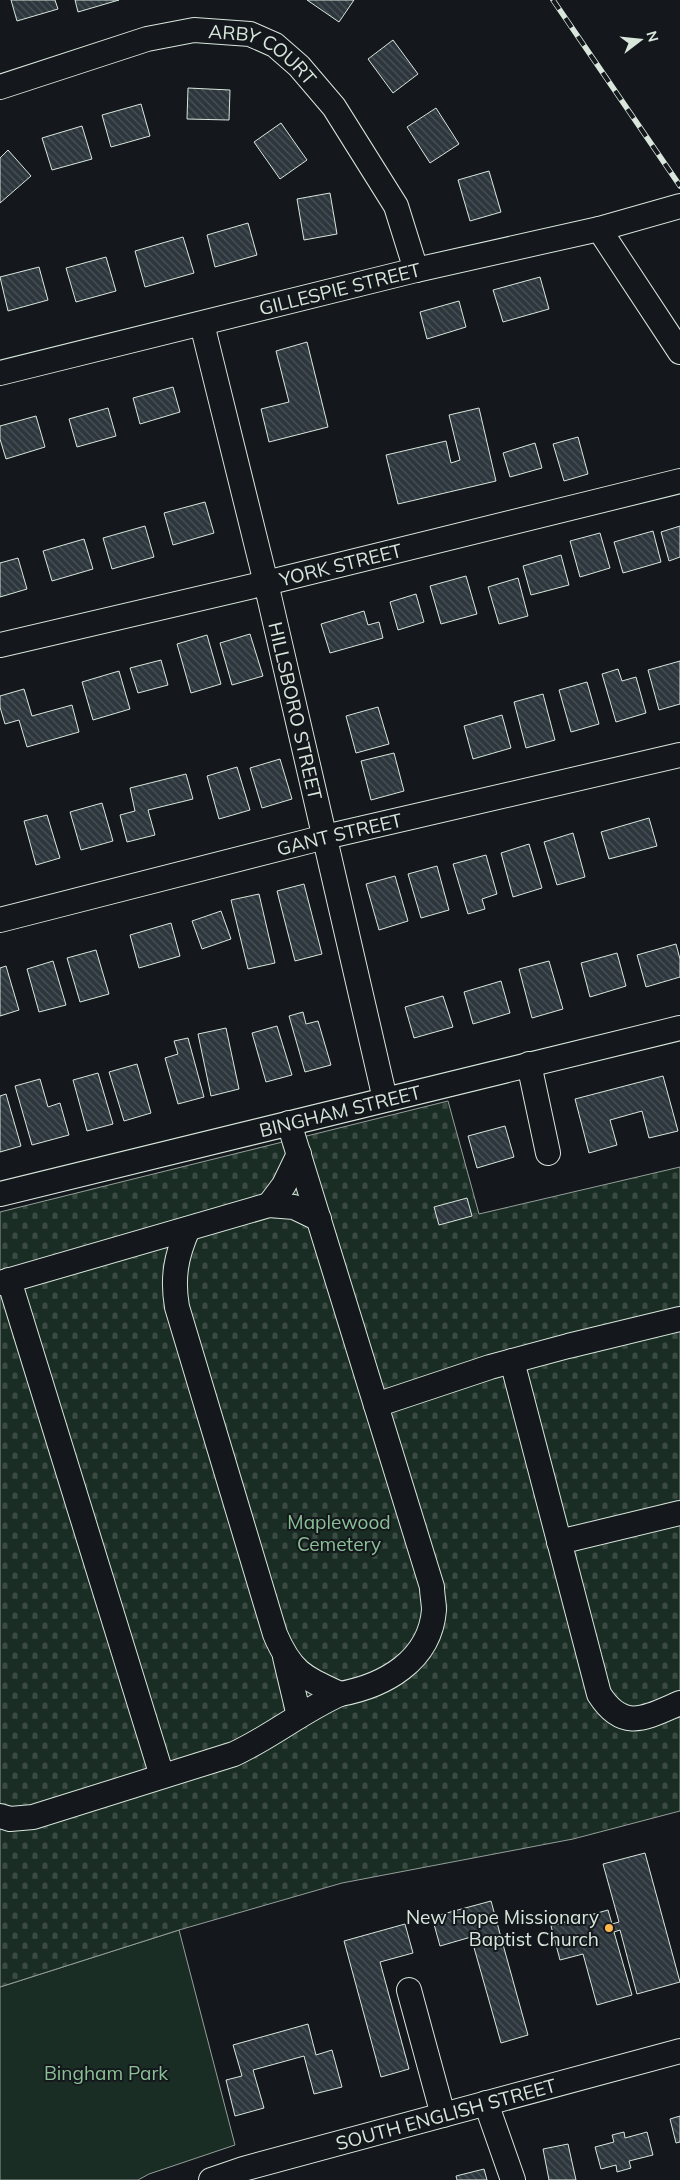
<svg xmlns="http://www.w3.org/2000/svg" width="680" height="2180" font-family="Mulish,sans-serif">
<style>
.green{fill:#1a2d24;stroke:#939e99}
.cemetery{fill:url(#cemetery-stones);stroke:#939e99}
.building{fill:url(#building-back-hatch);stroke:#d8e6dc}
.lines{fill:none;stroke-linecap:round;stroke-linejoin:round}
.minor-casing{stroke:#d8e6dc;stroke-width:26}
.minor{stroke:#14181c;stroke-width:24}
.rail-casing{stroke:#d8e6dc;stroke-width:5.5}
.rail{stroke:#14181c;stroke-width:4;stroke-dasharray:11;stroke-linecap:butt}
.poi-dot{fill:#ffb74d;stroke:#14181c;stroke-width:2}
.labels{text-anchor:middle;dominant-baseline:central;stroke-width:4;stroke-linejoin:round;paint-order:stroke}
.street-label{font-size:19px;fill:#d8e6dc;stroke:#14181c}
.park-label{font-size:19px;fill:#8ac095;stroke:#14181c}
.poi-label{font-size:19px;fill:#d8e6dc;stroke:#14181c;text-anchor:end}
</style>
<defs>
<pattern id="cemetery-stones" width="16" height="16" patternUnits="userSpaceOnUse" patternTransform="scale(1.25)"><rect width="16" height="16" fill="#1a2d24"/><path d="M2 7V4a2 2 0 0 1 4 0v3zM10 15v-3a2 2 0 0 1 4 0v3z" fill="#3b4b43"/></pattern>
<pattern id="building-back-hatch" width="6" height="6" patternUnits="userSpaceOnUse" patternTransform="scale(1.25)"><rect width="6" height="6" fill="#2c363c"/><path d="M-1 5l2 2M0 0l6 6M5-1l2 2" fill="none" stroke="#4a5358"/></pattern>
</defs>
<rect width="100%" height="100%" fill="#14181c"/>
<!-- green -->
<path class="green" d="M179 1930 235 2145 149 2174 138 2180H0V1987Z"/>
<!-- cemetery -->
<path class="cemetery" d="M448 1101 479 1214 680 1167V1811L573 1839 342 1883 179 1930 0 1987V1212Z"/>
<!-- building -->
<path class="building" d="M11 0H55L58 9 17 21Z
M75 0H119L78 12Z
M307 0H354L339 22Z
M393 40 418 74 393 93 368 59Z
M188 88 230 90 229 120 187 119Z
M141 104 150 136 111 147 102 115Z
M436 108 459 144 430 163 407 127Z
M281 123 307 160 280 179 254 142Z
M82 126 92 159 52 170 42 138Z
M8 150 31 176 0 203V158Z
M489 171 501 212 470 221 458 180Z
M330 193 337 234 304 240 297 199Z
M248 223 257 255 215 267 207 235Z
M183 237 194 273 145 287 135 251Z
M106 257 116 291 76 302 66 268Z
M39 267 48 300 8 311 0 277Z
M540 277 549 309 503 322 493 290Z
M459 301 466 327 427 339 420 312Z
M307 342 328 427 269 442 261 409 289 402 276 351Z
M173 387 180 412 140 424 133 398Z
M108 408 116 436 77 447 69 419Z
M479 408 496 481 398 504 386 455 446 441 451 463 460 460 449 415Z
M36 416 45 447 6 459 0 439V426Z
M578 437 588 474 564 481 553 444Z
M535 443 542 468 510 477 503 453Z
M205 502 214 533 173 545 164 513Z
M145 526 154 557 112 569 103 538Z
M680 526V557L669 561 661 532Z
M653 531 661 562 623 573 614 542Z
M600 533 610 568 580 577 570 541Z
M84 539 93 569 52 581 43 551Z
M561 555 569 585 531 595 523 566Z
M18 558 27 589 0 597V563Z
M466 576 477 614 441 624 430 586Z
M518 578 528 616 499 624 488 587Z
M416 594 424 622 398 630 390 602Z
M364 611 368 625 379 622 383 638 330 653 321 624Z
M250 634 263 676 232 685 220 643Z
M207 635 221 684 191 693 177 644Z
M161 660 168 685 138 693 130 668Z
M680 661V704L659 710 648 670Z
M618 669 622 681 636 677 646 713 616 722 602 674Z
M119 671 130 709 93 720 82 682Z
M587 682 599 724 571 732 559 690Z
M24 689 32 716 72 705 79 732 27 747 19 720 5 724 0 707V696Z
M543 694 555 740 526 748 514 702Z
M378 707 389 744 356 753 346 716Z
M502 715 511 748 473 759 464 726Z
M394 753 404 791 371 800 361 761Z
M280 759 292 799 262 808 250 768Z
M237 767 250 810 219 819 207 776Z
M186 774 193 799 148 810 155 835 127 842 120 815 135 811 130 788Z
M102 803 113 841 81 850 70 812Z
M47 815 60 858 36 865 24 821Z
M649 818 657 846 609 859 601 832Z
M573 833 585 877 557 885 544 842Z
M529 844 542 888 513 897 501 853Z
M486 855 497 894 482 899 485 909 468 914 453 864Z
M437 866 449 910 421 918 408 874Z
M395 876 408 921 379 930 366 884Z
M304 884 322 954 295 961 277 891Z
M259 894 275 963 248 969 231 900Z
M221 911 231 939 202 949 192 921Z
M171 923 180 956 139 968 130 935Z
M676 944 680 959V977L646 987 637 955Z
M96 950 109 994 80 1002 67 958Z
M617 953 626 986 590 997 581 963Z
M53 961 66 1005 39 1012 27 969Z
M549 961 563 1009 532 1018 519 969Z
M6 966 19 1010 0 1016V968Z
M501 981 510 1013 473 1024 464 992Z
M443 996 453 1027 414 1038 405 1007Z
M303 1012 306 1024 318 1021 331 1065 305 1072 289 1016Z
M277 1026 292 1075 266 1082 252 1033Z
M226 1028 239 1089 211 1096 198 1034Z
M188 1038 204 1097 178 1104 165 1058 178 1054 174 1041Z
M137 1064 151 1113 124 1121 109 1072Z
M98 1073 113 1124 87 1131 73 1080Z
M663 1076 678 1131 649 1138 642 1111 610 1120 617 1145 589 1153 575 1099Z
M40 1079 48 1107 60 1103 69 1135 32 1145 15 1086Z
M6 1094 21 1146 0 1152V1096Z
M505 1126 514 1157 477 1168 468 1136Z
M467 1198 472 1216 439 1225 434 1207Z
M645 1853 680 1982 637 1994 620 1930 614 1932 632 1995 597 2005 583 1954 560 1960 551 1926 608 1910 612 1924 619 1922 603 1864Z
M491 1901 528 2035 501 2043 471 1937 440 1946 432 1917Z
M405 1924 413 1953 380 1962 409 2069 381 2077 344 1941Z
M308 2024 316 2055 332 2050 342 2087 314 2094 304 2056 253 2070 264 2108 235 2116 226 2080 242 2076 233 2045Z
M680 2116V2142L676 2143 670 2119Z
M624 2132 625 2138 647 2132 653 2155 629 2161 631 2168 617 2172 616 2165 601 2169 595 2147 614 2142 612 2135Z
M568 2144 576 2180H549L543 2149Z
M484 2169 487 2180H457L456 2176Z"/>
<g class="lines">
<defs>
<g id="minor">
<path id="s1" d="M0 87 147 39 194 30 250 34 275 45 299 66 334 107 396 206 416 270"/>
<path d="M599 229 680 352"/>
<path id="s2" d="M202 324 266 583 385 1099"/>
<path id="s3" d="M0 373 416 270 599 229 680 206"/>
<path id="s4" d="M0 645 266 583 680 481"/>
<path id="s5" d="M0 920 325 837 680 755"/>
<path d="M529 1064 548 1153"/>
<path id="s6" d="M0 1194 680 1028"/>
<path d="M269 1205 284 1185 299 1154"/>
<path d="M188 1229C176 1256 172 1278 177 1307L275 1634C291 1672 303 1677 340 1694 384 1686 430 1661 434 1610 434 1603 432 1595 432 1587L289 1123"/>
<path d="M9 1280 162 1776"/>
<path d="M0 1283 269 1205 294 1207 319 1219"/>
<path d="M512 1361 599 1694C623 1732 645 1718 680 1703"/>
<path d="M376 1405 490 1367 568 1346 680 1319"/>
<path d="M559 1542 680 1513"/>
<path d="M285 1657 299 1716"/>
<path d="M0 1816 10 1819 33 1817 234 1754C271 1737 302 1711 340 1694"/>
<path d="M409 1990 443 2115"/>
<path d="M486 2103 513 2180"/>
<path id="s7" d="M211 2180 243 2169 680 2051"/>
</g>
</defs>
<!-- minor casing -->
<use href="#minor" class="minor-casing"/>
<!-- minor -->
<use href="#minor" class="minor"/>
<defs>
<path id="rail" d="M553 0 680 186"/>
</defs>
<!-- rail casing -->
<use href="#rail" class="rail-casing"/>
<!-- rail -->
<use href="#rail" class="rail"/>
</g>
<!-- markers -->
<circle class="poi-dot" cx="609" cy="1928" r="5"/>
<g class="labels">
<!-- street labels -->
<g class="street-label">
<text stroke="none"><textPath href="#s1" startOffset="278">ARBY COURT</textPath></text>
<text stroke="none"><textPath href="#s3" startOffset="350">GILLESPIE STREET</textPath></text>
<text stroke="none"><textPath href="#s4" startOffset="350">YORK STREET</textPath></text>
<text stroke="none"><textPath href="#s2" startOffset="398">HILLSBORO STREET</textPath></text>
<text stroke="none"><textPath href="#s5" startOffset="350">GANT STREET</textPath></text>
<text stroke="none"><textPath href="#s6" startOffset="350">BINGHAM STREET</textPath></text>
<text stroke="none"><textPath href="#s7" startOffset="244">SOUTH ENGLISH STREET</textPath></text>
</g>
<!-- park labels -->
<g class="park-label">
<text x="339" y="1522">Maplewood<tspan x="339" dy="22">Cemetery</tspan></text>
<text x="106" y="2073">Bingham Park</text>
</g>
<!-- poi labels -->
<g class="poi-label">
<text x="599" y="1917">New Hope Missionary<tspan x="599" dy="22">Baptist Church</tspan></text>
</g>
</g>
<!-- north arrow -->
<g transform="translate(640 40) rotate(74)" stroke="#14181c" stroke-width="4" paint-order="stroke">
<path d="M0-4L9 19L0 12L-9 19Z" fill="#d8e6dc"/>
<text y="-8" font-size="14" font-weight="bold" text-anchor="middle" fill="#d8e6dc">N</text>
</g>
</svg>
